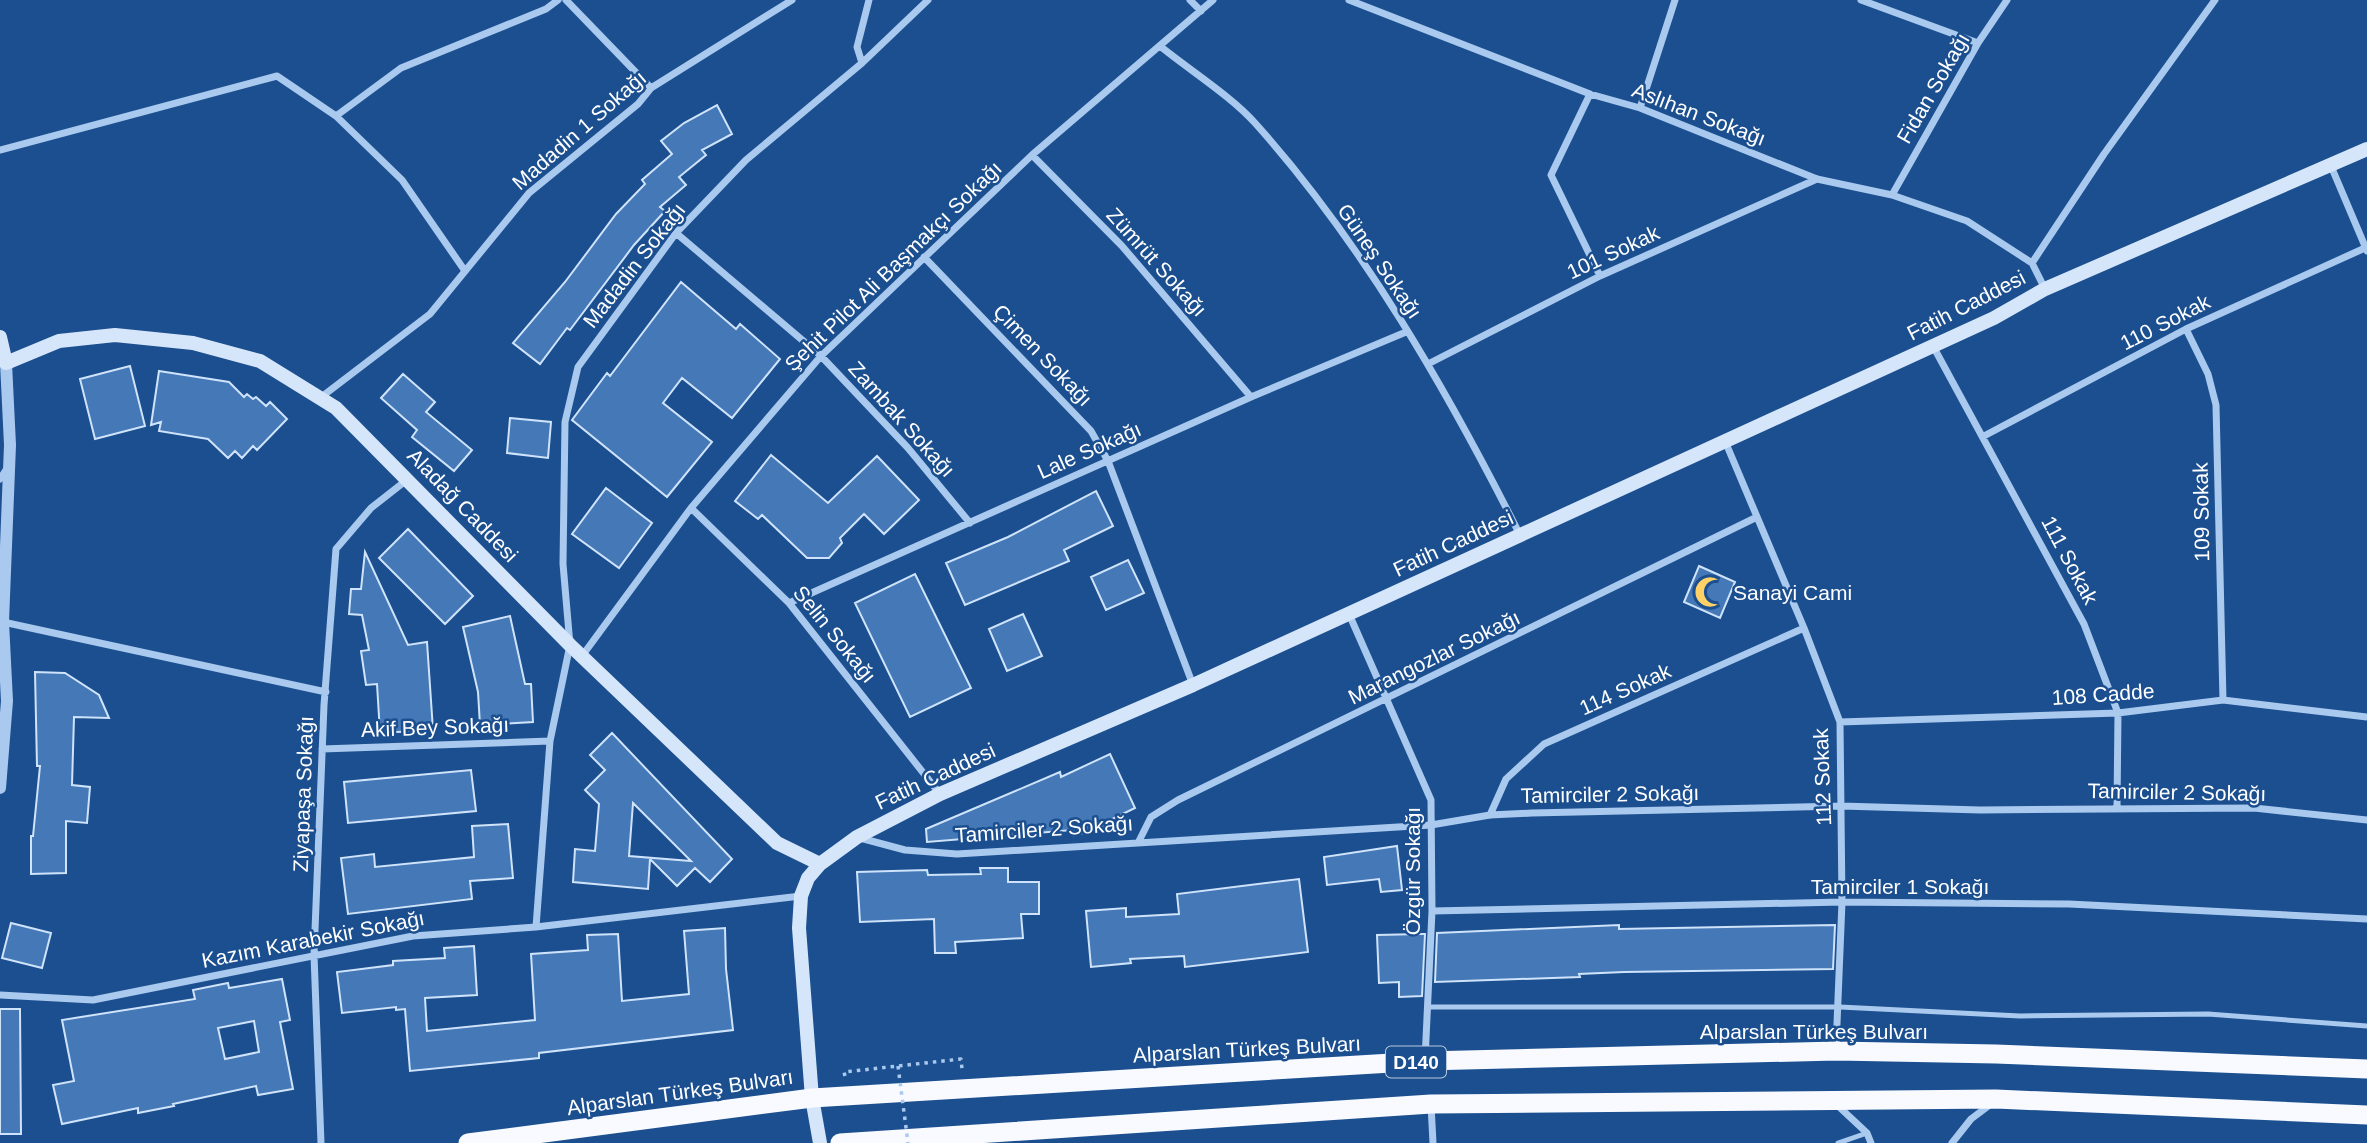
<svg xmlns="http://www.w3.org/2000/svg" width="2367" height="1143" font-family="Arial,sans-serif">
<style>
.building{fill:#4478b7;stroke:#cfe3fa;stroke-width:2;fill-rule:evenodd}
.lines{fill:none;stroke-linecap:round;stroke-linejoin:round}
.path{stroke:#a9c9ee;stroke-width:3.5;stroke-dasharray:3.5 5;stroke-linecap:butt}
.service{stroke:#a9c9ee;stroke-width:5}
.minor{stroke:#a9c9ee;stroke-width:7}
.tertiary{stroke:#a9c9ee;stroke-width:12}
.secondary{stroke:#d6e6fa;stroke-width:14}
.trunk{stroke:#f8faff;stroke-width:19}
.path-bridge{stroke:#a9c9ee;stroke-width:3.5;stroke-dasharray:3.5 5;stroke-linecap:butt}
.labels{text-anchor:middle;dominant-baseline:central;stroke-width:5;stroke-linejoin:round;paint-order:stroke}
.shield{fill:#1b4f8f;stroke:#bbcadd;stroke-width:2}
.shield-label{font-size:19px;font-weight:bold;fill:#fff}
.street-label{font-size:21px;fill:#fff;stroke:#1b4f8f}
.poi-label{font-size:21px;fill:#fff;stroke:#1b4f8f;text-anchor:start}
</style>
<rect width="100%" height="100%" fill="#1b4f8f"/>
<!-- building -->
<path class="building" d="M717 105 732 134 702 150 706 155 679 177 686 185 660 207 665 211 634 245 570 330 567 328 540 364 513 343 565 282 616 214 645 184 642 180 672 154 661 141 684 123Z
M681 282 736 329 740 324 780 359 732 418 682 378 663 403 712 442 667 497 572 420 607 373 610 376Z
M130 366 145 426 95 439 80 379Z
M159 371 229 382 244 397 247 394 253 399 256 397 266 406 270 402 287 419 257 450 253 446 242 458 235 451 228 458 208 439 159 431 161 422 151 425Z
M403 374 435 402 426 412 472 450 454 471 412 437 417 430 381 398Z
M510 418 551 422 548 458 507 453Z
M771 455 828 503 877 456 919 500 884 534 864 514 840 538 842 543 829 558H807L762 515 758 519 735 501Z
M606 488 652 523 619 568 572 534Z
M1096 491 1113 526 1064 550 1069 561 965 605 946 563 1008 537Z
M408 529 473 596 445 624 379 558Z
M365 552 408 645 427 642 433 730 380 733 377 684 366 685 361 651 369 650 362 615 349 614 351 589H361Z
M1128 560 1144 593 1106 610 1091 577Z
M1699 566 1735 582 1720 618 1684 602Z
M915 574 971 688 910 717 855 603Z
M1023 614 1042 656 1007 671 989 629Z
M510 616 525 684H531L533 722 480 725 478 692 463 627Z
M35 672 65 673 99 695 109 718 74 717 72 785 90 787 87 823 66 821V873L31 874V836H33L40 766H37Z
M612 733 732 859 710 882 695 868 677 886 650 859 648 889 573 882 575 849 595 851 599 804 585 790 605 770 590 755ZM633 803 691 861 629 856Z
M1110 754 1135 808 1106 822 1107 825 1074 836 1072 830 927 842 926 829 1060 772 1061 777Z
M471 770 476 811 348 823 344 782Z
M508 824 513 878 470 881 472 899 348 914 341 858 374 854 375 867 474 857 472 826Z
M1397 846 1402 890 1381 892 1379 879 1327 885 1324 857Z
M980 868H1008V882H1039V914H1021L1023 938 955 942 956 953H935L934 919 860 922 857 872 927 870 928 875 981 874Z
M1299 879 1308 952 1185 967 1184 956 1130 959 1131 963 1091 967 1086 911 1126 908V917L1179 914 1177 894Z
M11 923 51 933 42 968 2 958Z
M1619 925V929L1835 925 1833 969 1624 972 1579 974 1580 977 1435 982 1437 933Z
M725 928 726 969 733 1030 539 1053V1058L410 1071 405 1009 396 1010V1007L342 1013 337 972 393 965V961L445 958 444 948 474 946 477 995 425 998 427 1031 535 1020 531 954 588 950 587 935 618 934 622 1001 689 994 684 931Z
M1421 934H1425L1422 996 1399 997V982L1379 983 1377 935Z
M282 979 290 1020 280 1022 293 1089 258 1095 256 1086 173 1104 174 1106 138 1113V1108L62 1124 53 1085 74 1081 62 1020 195 999 193 990 228 983 229 988ZM254 1021 259 1052 225 1059 218 1028Z
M0 1009H20L21 1134H0Z"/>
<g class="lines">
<!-- path -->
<path class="path" d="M845 1076 844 1072 961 1059 962 1069"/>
<!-- service -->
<path class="service" d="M1427 1007H1840L2020 1016 2208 1014 2367 1026
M1838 1143 1867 1133"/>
<!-- minor -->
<path class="minor" d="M566 0 651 88
M1190 0 1201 11
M1349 0 1590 94 1640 108 1817 179 1892 195 1967 221 2032 263
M1861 0 1978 43
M1160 46C1188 69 1231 96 1255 123 1363 243 1448 392 1520 535
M862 63 857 47 869 0
M1590 94 1551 175 1600 276
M1640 108 1675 0
M336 116 401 68 546 9 558 0
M0 150 277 76 336 116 402 180 465 271
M1032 155 1122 246 1251 397
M2331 166 2367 251
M1892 195 1978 43 2007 0
M676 233 821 356 908 448 970 523
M924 257 1091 431 1108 461 1193 685
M2045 289 2032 263 2104 154 2215 0
M2186 329 2208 374 2216 405 2223 700
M1933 346 2084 624 2118 713 2117 807
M1428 364 1600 276 1817 179
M320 398 430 314 529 193 638 104 651 88 792 0
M1984 436 2186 329 2365 248
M1725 441 1804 628 1840 722 1842 902 1836 1048
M0 479 8 467
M691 508 789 603 940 794
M789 603 1251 397 1406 332
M1349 614 1431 800 1432 911 1425 1060
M3 622 326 692
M582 656 691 508 821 356 1032 155 1213 0
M1840 722 2118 713 2223 700 2367 717
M322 749 550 741
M1490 815 1506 779 1544 744 1804 628
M860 838 905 850 957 854 1431 825 1490 815 1532 813 1841 806 1980 810 2254 808 2367 820
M1139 841 1151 817 1178 800 1757 517
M1432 911 1842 902 2069 904 2367 919
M536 927 550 741 570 645 563 564 565 422 578 367 676 233 746 160 862 63 928 0
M0 995 93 1000 413 936 536 927 801 896
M1836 1104 1867 1133 1871 1143
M1431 1105 1433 1143
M321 1143 314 955 324 705 336 549 371 508 408 479
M1952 1143 1971 1119 1991 1104"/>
<!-- tertiary -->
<path class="tertiary" d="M0 788 7 701 3 622 10 445 6 363"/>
<!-- secondary -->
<path class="secondary" d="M0 337 6 363 59 341 115 335 193 343 260 361 336 408 570 645 777 843 820 864
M820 1143 812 1098 799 928 801 896 808 878 820 864 857 837 940 794 1193 685 1994 318 2045 289 2367 149"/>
<!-- trunk -->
<path class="trunk" d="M468 1143 812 1098 1425 1061 1836 1051 1996 1054 2367 1069
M840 1143 1431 1104 1996 1099 2367 1115"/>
<!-- path-bridge -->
<path class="path-bridge" d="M898 1066 908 1143"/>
</g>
<!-- icons -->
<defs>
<symbol id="mosque-bare" viewBox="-9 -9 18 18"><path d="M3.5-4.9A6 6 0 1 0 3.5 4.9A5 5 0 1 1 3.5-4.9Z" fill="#ffd166" stroke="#1b4f8f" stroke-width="2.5" paint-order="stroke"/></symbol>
</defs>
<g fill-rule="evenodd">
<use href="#mosque-bare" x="1688" y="570" width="44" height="44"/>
</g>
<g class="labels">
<!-- shield labels -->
<rect class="shield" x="1386" y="1046.5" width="60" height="31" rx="5"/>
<g class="shield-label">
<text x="1416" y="1062">D140</text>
</g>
<!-- street labels -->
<g class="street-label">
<text transform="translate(1933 88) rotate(-60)">Fidan Sokağı</text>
<text transform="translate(1699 114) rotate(21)">Aslıhan Sokağı</text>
<text transform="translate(579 130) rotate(-41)">Madadin 1 Sokağı</text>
<text transform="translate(1613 252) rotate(-25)">101 Sokak</text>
<text transform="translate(1380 261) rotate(56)">Güneş Sokağı</text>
<text transform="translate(1157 262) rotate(48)">Zümrüt Sokağı</text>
<text transform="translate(634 265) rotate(-52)">Madadin Sokağı</text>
<text transform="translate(893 266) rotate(-44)">Şehit Pilot Ali Başmakçı Sokağı</text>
<text transform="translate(1966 305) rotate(-27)">Fatih Caddesi</text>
<text transform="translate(2165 322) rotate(-27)">110 Sokak</text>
<text transform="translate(1043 355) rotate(46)">Çimen Sokağı</text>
<text transform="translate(902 419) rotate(48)">Zambak Sokağı</text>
<text transform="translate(1089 450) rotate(-24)">Lale Sokağı</text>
<text transform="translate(463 505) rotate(46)">Aladağ Caddesi</text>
<text transform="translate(2201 512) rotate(-91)">109 Sokak</text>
<text transform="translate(1453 543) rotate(-25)">Fatih Caddesi</text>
<text transform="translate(2070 560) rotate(62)">111 Sokak</text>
<text transform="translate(835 634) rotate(51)">Selin Sokağı</text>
<text transform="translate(1434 657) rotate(-26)">Marangozlar Sokağı</text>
<text transform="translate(1625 689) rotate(-24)">114 Sokak</text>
<text transform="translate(2103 694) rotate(-4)">108 Cadde</text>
<text transform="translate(435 727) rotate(-2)">Akif Bey Sokağı</text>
<text transform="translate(935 776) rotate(-25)">Fatih Caddesi</text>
<text transform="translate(1822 777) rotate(-92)">112 Sokak</text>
<text transform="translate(2177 792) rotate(1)">Tamirciler 2 Sokağı</text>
<text transform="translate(303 794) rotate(-88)">Ziyapaşa Sokağı</text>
<text transform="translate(1610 794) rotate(-1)">Tamirciler 2 Sokağı</text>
<text transform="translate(1044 829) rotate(-4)">Tamirciler 2 Sokağı</text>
<text transform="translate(1412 871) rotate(-90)">Özgür Sokağı</text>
<text x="1900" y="886">Tamirciler 1 Sokağı</text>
<text transform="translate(313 939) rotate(-11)">Kazım Karabekir Sokağı</text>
<text x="1814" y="1031">Alparslan Türkeş Bulvarı</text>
<text transform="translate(1247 1049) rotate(-3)">Alparslan Türkeş Bulvarı</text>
<text transform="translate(680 1092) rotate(-8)">Alparslan Türkeş Bulvarı</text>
</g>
<!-- poi labels -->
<g class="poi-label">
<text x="1733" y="592">Sanayi Cami</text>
</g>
</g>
</svg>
